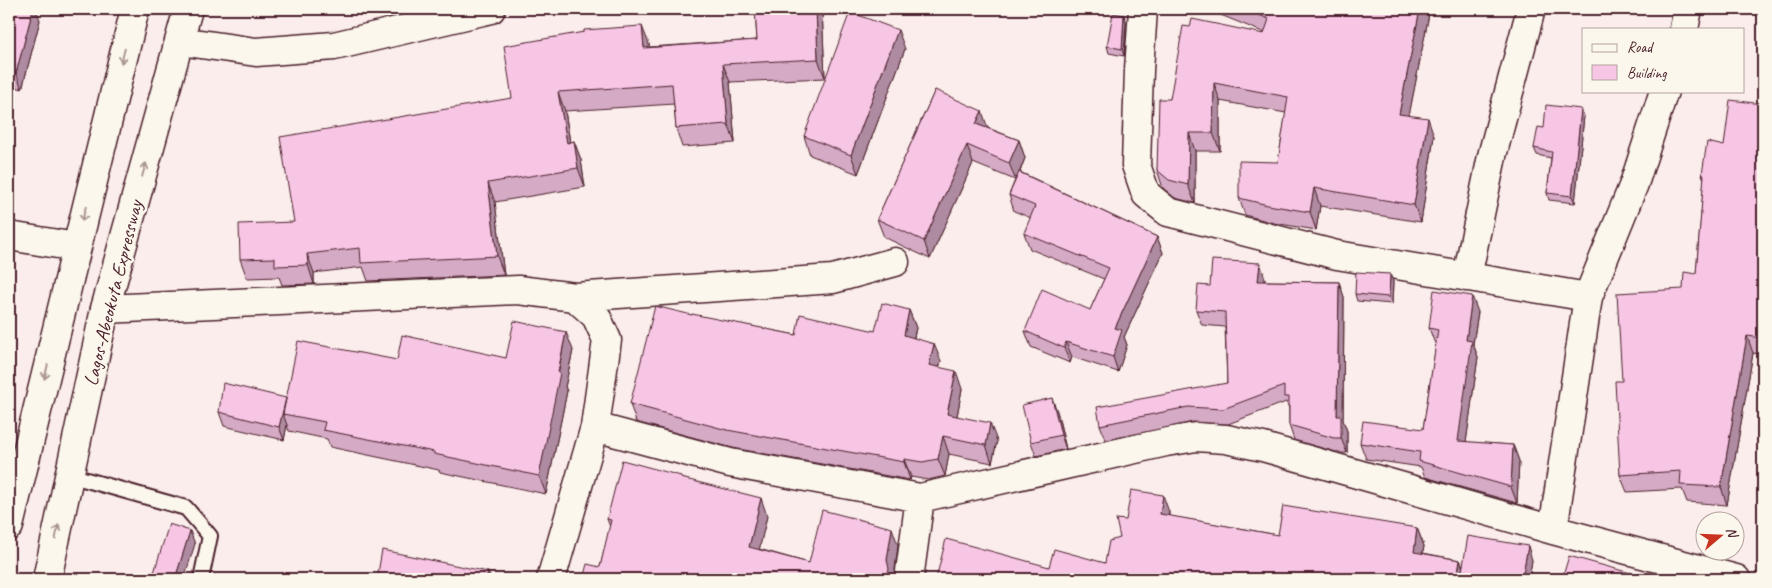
<svg xmlns="http://www.w3.org/2000/svg" width="1772" height="588" font-family="Caveat,sans-serif">
<style>
.lines{fill:none;stroke-linecap:round;stroke-linejoin:round}
.lane-casing{stroke:#4a1f2b;stroke-width:18}
.street-casing{stroke:#4a1f2b;stroke-width:31}
.highway-casing{stroke:#4a1f2b;stroke-width:31}
.lane{stroke:#fbf7ec;stroke-width:14}
.street{stroke:#fbf7ec;stroke-width:28}
.highway{stroke:#fbf7ec;stroke-width:28}
.wall{fill:#d5aac5;stroke:#4a1f2b}
.shaded-wall{fill:#ae8ba0;stroke:#4a1f2b}
.building{fill:#f8c6e5;stroke:#4a1f2b}
.oneway{stroke:#ab9695}
.labels{text-anchor:middle;dominant-baseline:central;stroke-width:5;stroke-linejoin:round;paint-order:stroke}
.street-label{font-size:20px;fill:#4a1f2b;stroke:#fbf7ec}
</style>
<rect width="100%" height="100%" fill="#faedeb"/>
<filter id="ink" filterUnits="userSpaceOnUse"><feTurbulence type="fractalNoise" baseFrequency=".02" numOctaves="2"/><feDisplacementMap in="SourceGraphic" scale="10" xChannelSelector="R" yChannelSelector="G"/><feConvolveMatrix kernelMatrix="1 2 1 2 8 2 1 2 1" color-interpolation-filters="sRGB"/></filter>
<g filter="url(#ink)">
<g class="lines">
<defs>
<path id="lane" d="M69 475 186 508 210 536 201 579"/>
<path id="street" d="M1143 9 1139 70 1136 165 1146 194 1168 212 1337 255 1588 297
M1684 29 1688 9
M180 41 256 52 334 46 491 9
M9 236 76 247
M1467 277 1492 156 1531 9
M575 297 833 279 895 262
M105 309 518 290 575 297 596 316 607 340 595 427 730 463 920 498 1166 442 1196 437 1226 439 1263 447 1553 530 1736 579
M1553 530 1588 297 1634 184 1664 91
M551 579 595 427
M909 579 920 498"/>
<path id="highway" d="M9 526 135 9
M47 579 105 309 188 9"/>
</defs>
<!-- lane casing -->
<use href="#lane" class="lane-casing"/>
<!-- street casing -->
<use href="#street" class="street-casing"/>
<!-- highway casing -->
<use href="#highway" class="highway-casing"/>
<!-- lane -->
<use href="#lane" class="lane"/>
<!-- street -->
<use href="#street" class="street"/>
<!-- highway -->
<use href="#highway" class="highway"/>
</g>
<!-- wall -->
<path class="wall" d="M9 9 40 20 22 89 9 85Z
M755 9H822L825 78 730 82 735 143 682 147 676 128 674 104 565 111 570 142 574 141 581 160 585 187 495 202 504 275 368 281 363 267 314 273V284L282 285 279 277 247 278 240 259 294 222 512 98 649 44V47L757 40Z
M1206 9H1430L1409 115 1434 136 1421 222 1320 206 1316 230 1274 223 1245 215 1239 198 1278 162 1286 113 1220 101V151H1195V203L1175 198 1163 188 1157 170 1170 99 1190 27 1264 34 1265 33Z
M1124 15 1126 22 1124 56 1109 53 1107 46Z
M905 49 858 174 810 155 804 136Z
M935 90 988 128 1019 140 1025 158 1020 172 1157 237 1163 253 1124 337 1127 345 1118 372 1072 357 1070 363 1031 347 1025 331 1090 310 1104 279 1030 249 1024 233 1031 218 1014 211 1009 195 1015 180 973 163 930 259 884 237 877 219Z
M1763 104V355L1753 353 1727 505 1687 502 1682 489 1627 492 1620 475 1622 381 1683 289 1696 274 1704 180 1702 174 1724 146Z
M1584 116 1575 203 1549 200 1547 193 1551 158 1537 155 1534 148 1544 128Z
M1265 278V281L1339 282 1344 297 1343 420 1347 431V453H1340L1294 440 1289 425V408L1286 402 1228 424 1193 422 1106 440 1100 425 1227 383 1225 327 1202 325 1196 310 1210 286Z
M1393 281 1392 304 1357 301 1355 294Z
M909 310 916 328 914 338 941 361 939 368 962 389 957 416 997 441 992 463 949 454 945 476 928 480 911 477 910 480 733 448 636 422 630 404 692 315 796 335 875 331Z
M1478 312 1473 344 1478 357 1466 442 1513 445 1519 461 1517 503 1425 477 1421 467 1366 459 1360 443 1423 429 1436 345 1435 344 1429 328Z
M573 350 565 387 567 391 546 494 440 472 439 470 330 447 327 439 289 431 287 425 284 440 224 426 219 412 286 398 506 358Z
M1057 411 1066 449 1036 456 1031 442Z
M682 478 767 516 759 549 809 563 898 545 894 577V579H583L600 567 610 527 607 519Z
M1169 512V516L1278 535 1417 528 1424 546 1423 553 1460 560 1463 566 1532 560 1529 579H936L1049 567 1105 563 1120 538 1126 520Z"/>
<!-- shaded-wall -->
<path class="shaded-wall" d="M33 9H36L40 20 22 89 16 73Z
M816 9H822L825 78 818 59Z
M1420 9H1430L1406 131 1399 114Z
M1124 15 1126 22 1124 56 1122 49Z
M642 26 649 44 651 67 644 48Z
M898 30 905 49 858 174 851 155Z
M723 64 730 82 735 143 728 124Z
M1214 83 1220 101V151L1213 133Z
M558 92 565 111 573 162 567 143Z
M1581 109 1584 116 1575 203 1572 196Z
M982 111 988 129 976 124Z
M1428 118 1434 136 1421 222 1414 205Z
M1189 133 1195 151V203L1188 185Z
M1019 140 1025 158 1016 181 1009 163Z
M574 141 581 160 585 187 578 168Z
M967 145 973 163 930 259 924 241Z
M488 183 495 202 504 275 497 256Z
M1314 188 1320 206 1316 230 1310 212Z
M1157 237 1163 253 1124 337 1127 345 1118 372 1113 357 1115 328Z
M307 254 314 273V284L308 265Z
M1260 263 1265 278 1264 296 1258 281Z
M1390 274 1393 281 1392 304 1389 297Z
M1339 282 1344 297 1343 420 1347 431V453L1341 438 1337 416Z
M1472 296 1478 312 1473 344 1478 357 1464 457 1458 441 1466 340Z
M909 310 916 328 910 353 904 335Z
M566 332 573 350 565 387 567 391 546 494 539 476Z
M1747 336 1753 353 1727 505 1721 487Z
M1066 342 1072 357 1070 363 1064 348Z
M934 344 941 361 935 383 929 365Z
M956 371 962 389 954 432 947 414Z
M286 398 283 414 287 425 284 440 279 427Z
M1052 398 1057 411 1066 449 1061 435Z
M990 423 997 441 992 463 986 445Z
M943 436 949 454 945 476 938 459Z
M1513 445 1519 461 1517 503 1511 487Z
M904 459 911 477 910 480 904 462Z
M1163 495 1169 512 1167 532 1160 514Z
M761 498 767 516 756 564 749 547Z
M892 528 898 545 894 577V579H886L887 560Z
M1417 528 1424 546 1420 569 1414 552Z
M190 531 195 544 184 579H175Z
M1528 546 1532 560 1529 579H1522Z
M1460 560 1466 577H1461L1462 579H1457Z
M488 572 491 579H486Z"/>
<!-- building -->
<path class="building" d="M9 9H33L16 73 9 71Z
M755 9H816L818 59 723 64 728 124 676 128 672 84 558 92 567 143 574 141 578 168 488 183 497 256 361 263 360 248 307 254 308 265 275 266V258L240 259 239 224 294 222 280 137 512 98 504 46 584 32V30L642 26 644 48 757 40Z
M1243 9H1420L1399 114 1428 118 1414 205 1314 188 1310 212 1268 205 1239 198V161L1278 162 1288 97 1214 83 1213 133H1189L1188 185 1169 180 1157 170 1159 99H1170L1183 26 1190 27 1192 19 1264 34 1269 19Z
M850 12 898 30 851 155 804 136Z
M1113 13 1124 15 1122 49 1107 46Z
M935 90 982 111 976 124 1019 140 1009 163 967 145 924 241 877 219Z
M1730 100 1763 104V338L1747 336 1721 487 1680 485 1681 471 1620 475 1615 381H1622L1617 293 1683 289 1684 272 1696 274 1704 175 1702 174 1707 142 1724 146Z
M1546 105 1581 109 1572 196 1547 193 1552 152 1534 148 1538 127 1544 128Z
M1019 172 1157 237 1115 328 1122 330 1113 357 1066 342 1064 348 1025 331 1042 289 1090 310 1109 268 1024 233 1035 206 1009 195Z
M1212 260 1260 263 1258 281 1339 282 1337 416H1341V438H1334L1289 425V397H1284V386L1223 409 1188 407 1100 425 1097 407 1227 383 1225 312 1196 310 1198 285 1210 286Z
M1356 272 1390 274 1389 297 1355 294Z
M1434 290 1472 296 1466 340 1472 341 1458 441 1513 445 1511 487 1419 461 1420 452 1360 443 1363 421 1423 429 1438 330 1429 328Z
M882 303 909 310 904 335 934 344 929 365 956 371 947 414 990 423 986 445 943 436 938 459 922 462 904 459V462L727 430 630 404 655 306 692 315V314L796 335 800 314 875 331Z
M514 321 566 332 558 372 560 373 539 476 434 454V452L323 430 325 422 283 414 298 341 397 360 402 335 506 358Z
M223 383 286 398 279 427 219 412Z
M1052 398 1061 435 1031 442 1022 405Z
M622 460 681 476V478L761 498 749 547 809 563 822 510 892 528 887 560 889 569 886 579H583L587 564 600 567 611 520 607 519Z
M1131 490 1163 495 1160 514 1278 535 1283 506 1417 528 1414 552 1460 560 1457 579H936L946 539 1049 567 1054 549 1105 563 1109 541 1120 538 1116 519 1126 520Z
M169 524 190 531 175 579H152Z
M1468 536 1528 546 1522 579H1476L1461 577Z
M382 550 488 572 486 579H377Z
M1569 556 1634 574V576L1642 579H1562Z"/>
<!-- one-way arrows -->
<defs><path id="oneway-shaft" d="M-6 0H5M1.5-3L5.5 0L1.5 3" fill="none" stroke-width="1.6" stroke-linecap="round" stroke-linejoin="round" transform="scale(1.25)"/></defs>
<g class="oneway">
<use href="#oneway-shaft" transform="translate(123 56) rotate(104)"/>
<use href="#oneway-shaft" transform="translate(144 170) rotate(-74)"/>
<use href="#oneway-shaft" transform="translate(84 214) rotate(104)"/>
<use href="#oneway-shaft" transform="translate(46 372) rotate(104)"/>
<use href="#oneway-shaft" transform="translate(57 532) rotate(-78)"/>
</g>
</g>
<g class="labels">
<!-- street labels -->
<g class="street-label">
<text transform="translate(113 293) rotate(-76)">Lagos-Abeokuta Expressway</text>
</g>
</g>
<!-- margin -->
<rect width="1772" height="588" fill="none" stroke="#fbf7ec" stroke-width="30"/>
<rect x="15" y="15" width="1742" height="558" fill="none" stroke="#4a1f2b" stroke-width="2" filter="url(#ink)"/>
<!-- legend -->
<rect x="1582" y="28" width="162" height="65" fill="#fbf7ec" stroke="#b4a19f"/>
<rect x="1592" y="44" width="25" height="8" fill="#fbf7ec" stroke="#b4a19f"/>
<text x="1627" y="52" font-size="15" fill="#4a1f2b">Road</text>
<rect x="1592" y="65" width="25" height="15" fill="#f8c6e5" stroke="#b4a19f"/>
<text x="1627" y="78" font-size="15" fill="#4a1f2b">Building</text>
<!-- north arrow -->
<g transform="translate(1720 536) rotate(71)"><circle r="24" fill="#fbf7ec" stroke="#b4a19f"/>
<path d="M0-4L9 19L0 12L-9 19Z" fill="#c8321e"/>
<text y="-8" font-size="14" font-weight="bold" text-anchor="middle" fill="#4a1f2b">N</text>
</g>
</svg>
